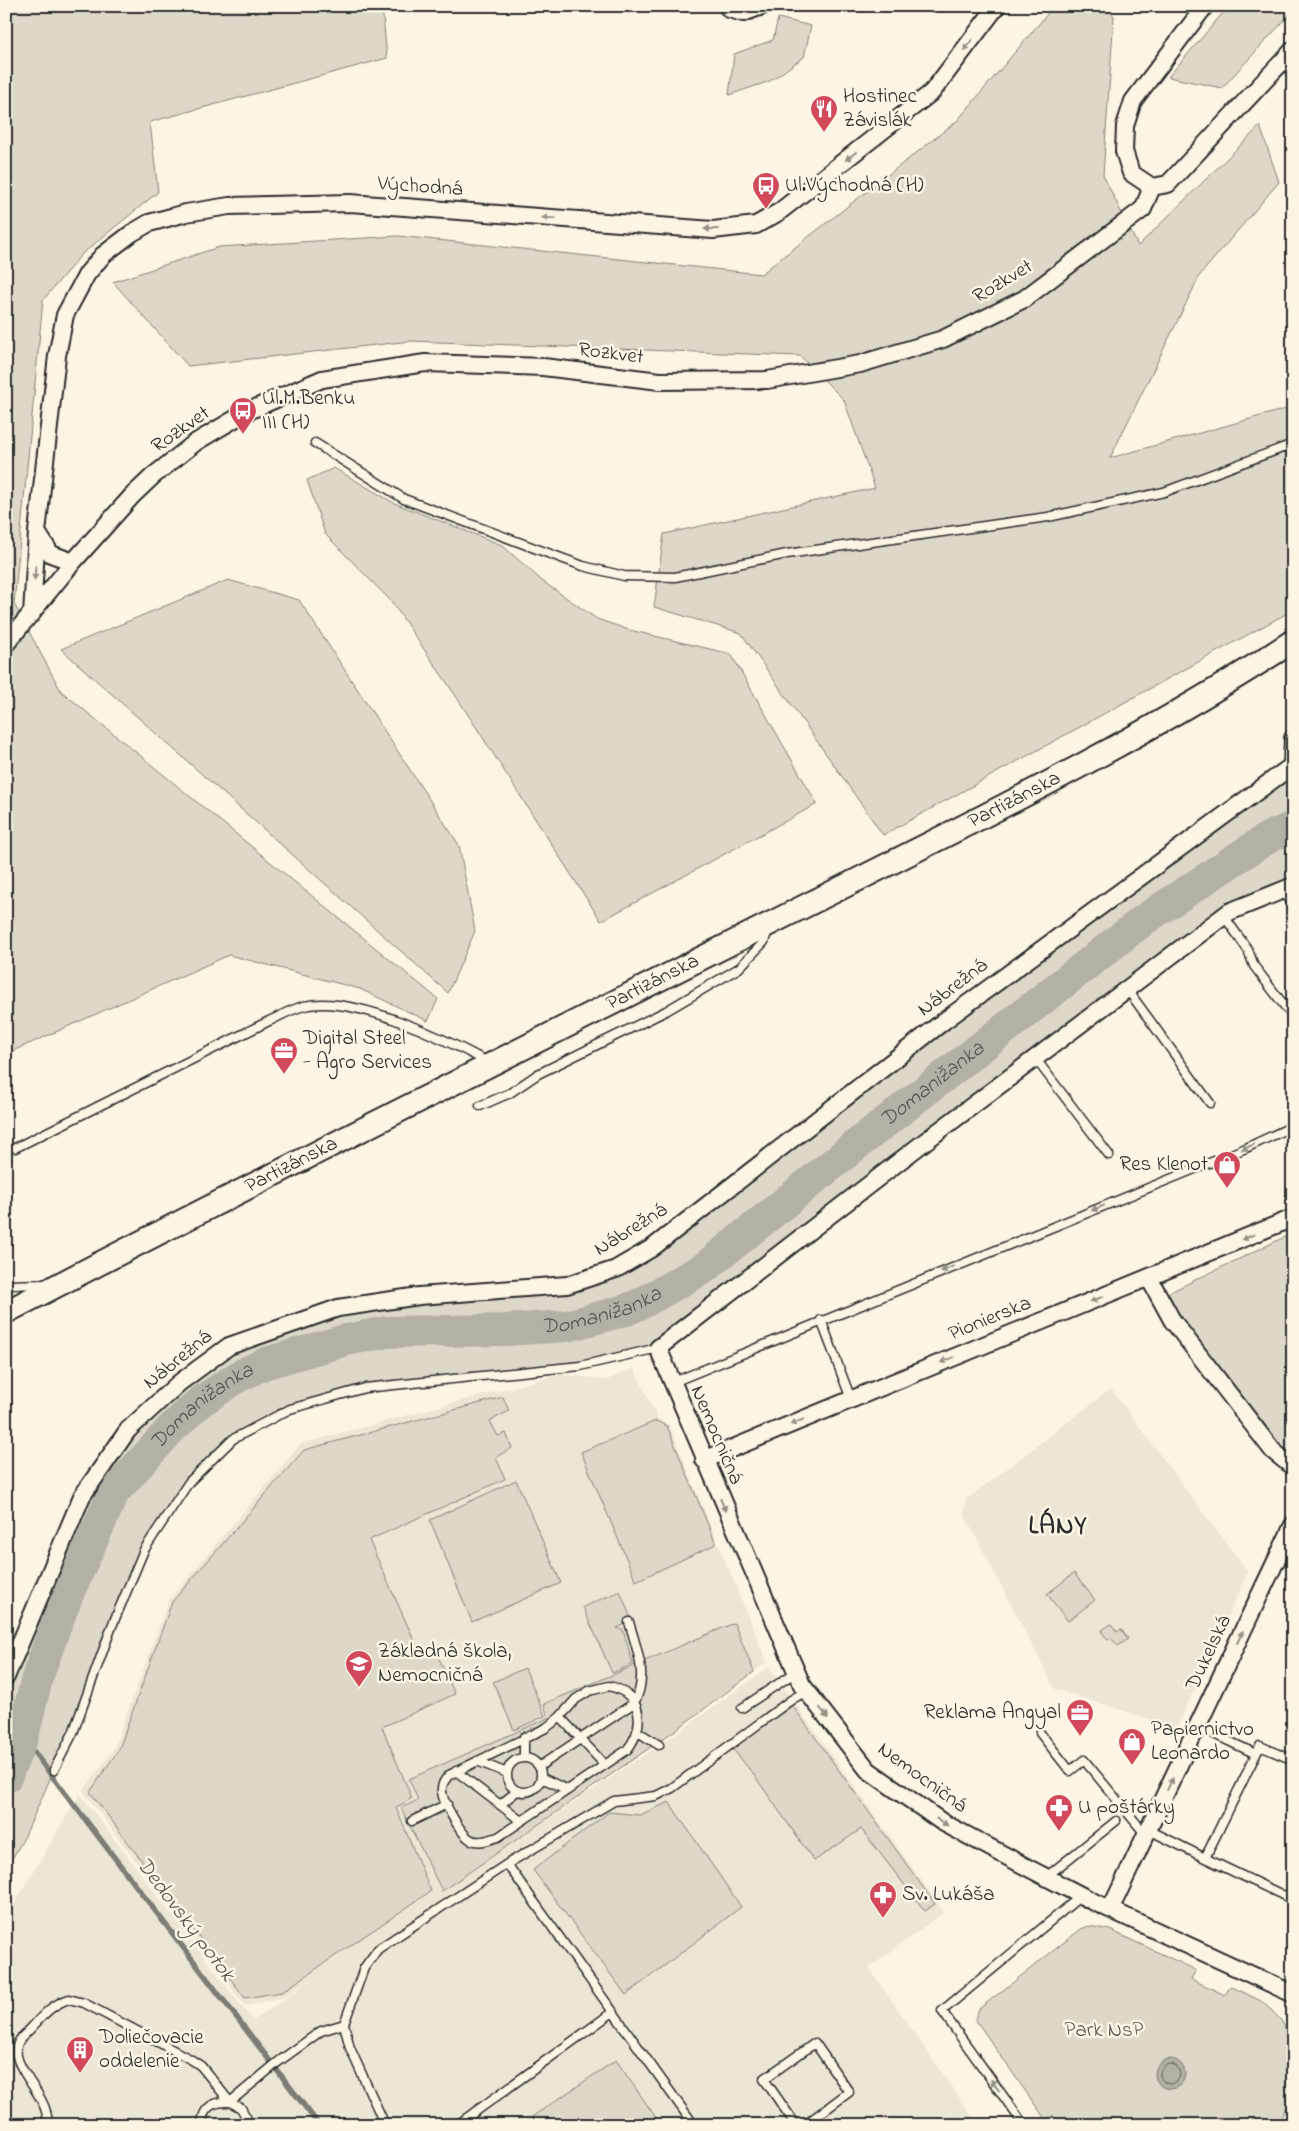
<svg xmlns="http://www.w3.org/2000/svg" width="1299" height="2131" font-family="'Indie Flower',sans-serif">
<style>
.built{fill:#ece6d7}
.green{fill:#ded8ca;stroke:#84827a}
.water{fill:#b4b0a5;stroke:#7d7b74}
.lines{fill:none;stroke-linecap:round;stroke-linejoin:round}
.shore{stroke:#62605c;stroke-width:1}
.stream{stroke:#7d7b74;stroke-width:5.5}
.river{stroke:#b4b0a5;stroke-width:32}
.lane-casing{stroke:#2b2b2b;stroke-width:11}
.street-casing{stroke:#2b2b2b;stroke-width:20}
.secondary-casing{stroke:#2b2b2b;stroke-width:26}
.lane{stroke:#fcf5e5;stroke-width:8}
.street{stroke:#fcf5e5;stroke-width:16}
.secondary{stroke:#fcf5e5;stroke-width:22}
.oneway{fill:#949088}
.labels{text-anchor:middle;dominant-baseline:central;stroke-width:5;stroke-linejoin:round;paint-order:stroke}
.poi-label{font-size:21px;fill:#2b2b2b;stroke:#fcf5e5;text-anchor:start}
.street-label{font-size:21px;fill:#2b2b2b;stroke:#fcf5e5}
.park-label{font-size:21px;fill:#585653;stroke:#fcf5e5}
.water-label{font-size:22px;font-style:italic;fill:#545350;stroke:#fcf5e5}
.district-label{font-size:26px;font-weight:bold;letter-spacing:1px;fill:#2b2b2b;stroke:#fcf5e5}
</style>
<rect width="100%" height="100%" fill="#fcf5e5"/>
<filter id="ink" filterUnits="userSpaceOnUse"><feTurbulence type="fractalNoise" baseFrequency=".02" numOctaves="2"/><feDisplacementMap in="SourceGraphic" scale="10" xChannelSelector="R" yChannelSelector="G"/><feConvolveMatrix kernelMatrix="1 2 1 2 8 2 1 2 1" color-interpolation-filters="sRGB"/></filter>
<g filter="url(#ink)">
<!-- built -->
<path class="built" d="M634 1368 658 1419 669 1425 767 1662 677 1729 544 1704 548 1718 409 1779 418 1801 401 1809 443 1890 680 1731 769 1667 944 1912 869 1968 978 2125H6V1917L80 1794 253 2021 329 1968 285 1997 245 2006 83 1791 114 1748 169 1600 301 1444 560 1374 607 1380Z
M1111 1389 1248 1572 1177 1728 1055 1689 964 1514 966 1500Z"/>
<!-- green -->
<path class="green" d="M6 6H382L387 58 150 122 158 192 82 254 43 300 14 604 61 691 438 999 428 1021 360 989 229 955 6 1054Z
M1054 6H1107L1114 16 1103 175 1138 246 1260 126 1279 182 1200 275 1110 458 1293 407V610L883 835 741 633 654 607 664 534 875 488 844 400 800 356 411 341 188 366 113 282 219 247 398 236 761 274 957 121Z
M1229 6H1293V11L1222 88 1168 77Z
M778 18 811 26 804 57 770 81 729 95 734 54 773 40Z
M334 468 394 503 502 545 542 581 597 619 629 630 731 654 817 804 601 921 454 693 391 601 325 534 307 480Z
M228 580 299 600 459 845 475 931 448 993 61 649Z
M1281 774 1293 789V886L1229 912 658 1348 580 1366 365 1388 290 1409 233 1439 189 1482 144 1550 54 1770 24 1838 6 1869V1677L82 1496 128 1430 229 1346 338 1308 567 1285 616 1269Z
M1293 1233V1458L1276 1443 1181 1320 1168 1293Z
M503 1397 509 1411 490 1421 498 1436 506 1433 512 1448 496 1457 505 1479 369 1540 419 1651 433 1645 455 1694 382 1727 412 1798 396 1808 431 1891 282 1992 245 1998 90 1792 119 1749 172 1602 304 1450Z
M656 1421 667 1426 716 1544 636 1581 581 1452Z
M516 1480 561 1583 472 1622 430 1520Z
M1074 1573 1095 1600 1068 1621 1047 1594Z
M620 1591 632 1621 617 1628 623 1630 633 1664 612 1673 583 1607Z
M734 1623 754 1672 677 1729 442 1891 401 1808 418 1800 409 1779 548 1718 544 1704Z
M1111 1624 1117 1632 1121 1629 1128 1639 1118 1646 1111 1638 1108 1640 1101 1631Z
M525 1668 545 1716 514 1730 493 1682Z
M792 1705 935 1904 925 1911 861 1829 814 1861 754 1775 732 1748Z
M669 1802 741 1907 626 1995 533 1870 609 1812 640 1815Z
M1089 1926 1110 1930 1196 1970 1191 1979 1225 1995 1230 1986 1261 2001 1269 2008 1281 2020 1293 2043V2091L1278 2125H1063L1054 2116 1045 2119 975 2019 979 2009 1081 1929Z
M616 2060 661 2125H520Z"/>
<!-- water -->
<path class="water" d="M1155 2074a15 15 0 1 1 30 0a15 15 0 1 1-30 0Z"/>
<g class="lines">
<!-- shore -->
<path class="shore" d="M1160 2074a10 10 0 1 1 20 0a10 10 0 1 1-20 0Z"/>
<!-- stream -->
<path class="stream" d="M23 1736 39 1759 319 2125"/>
<!-- river -->
<path class="river" id="s1" d="M6 1777 23 1736 37 1678 53 1633 68 1594 114 1492 172 1428 200 1402 239 1376 266 1363 346 1340 387 1332 505 1330 567 1326 626 1310 642 1303 704 1268 856 1145 1145 919 1249 850 1271 836 1293 827"/>
<defs>
<path id="lane" d="M315 443 404 499 545 552 583 566 624 576 675 577 787 554 1048 517 1164 492 1293 444
M1282 890 1293 904
M1224 916 1248 950 1254 966 1293 1017
M1127 989 1210 1103
M1035 1058 1109 1155
M480 1106 510 1093 538 1074 666 1011 739 968 764 942 768 930
M15 1148 269 1021C280 1016 292 1009 304 1006 353 994 445 1039 488 1062
M6 1285 45 1284
M821 1320 851 1399
M671 1383 1246 1148 1293 1126
M609 1686C643 1694 646 1726 627 1750L498 1837C490 1839 480 1844 472 1840 462 1837 443 1802 442 1792 441 1784 445 1780 449 1775L546 1728 560 1717 576 1699 589 1691Z
M742 1708 796 1672
M560 1717 605 1765
M1197 1726 1256 1754
M638 1732 659 1745
M1040 1733 1070 1771 1084 1760 1146 1835
M524 1737V1757
M507 1775a17 17 0 1 1 34 0a17 17 0 1 1-34 0Z
M1293 1760 1260 1746 1205 1858 1293 1900
M477 1761 507 1773
M540 1766 634 1703C649 1677 637 1650 629 1622
M54 1770 73 1733 112 1626 144 1550 189 1482 233 1439 290 1409 365 1388 580 1366 658 1348
M456 1771 521 1821
M542 1778 568 1790
M500 1805 517 1791
M412 1821 447 1804
M1149 1830 1205 1858
M507 1864 694 2125
M1046 1877 1116 1821
M344 2024 350 2048 385 2125
M47 2125C52 2096 5 2065 19 2041 23 2035 29 2031 33 2026 44 2014 53 2004 69 1999L84 2003 192 2060 201 2066 230 2102 241 2108 248 2121V2125
M202 2125C202 2107 214 2101 230 2102L278 2062 321 2031 344 2024 364 1968 378 1949 507 1864 614 1801 656 1796 672 1788 791 1700 806 1691
M457 2125 613 2012
M796 2125 764 2079 815 2043 849 2092 805 2125
M1024 2125 942 2011 1082 1895"/>
<path id="street" d="M1205 6 1133 101 1125 126 1124 151 1131 173 1152 187 1168 184 1293 50
M729 9 743 13 762 6
M73 562 51 554 37 532 57 356 65 315 87 274 103 255 132 233 149 223 186 213 229 206 350 203 713 230 756 225 779 212 932 92 997 6
M32 614 37 532
M6 644 73 562 132 496 153 476 196 442 238 417 253 409 322 379 425 363 543 367 660 381 767 380 860 364 943 339 1024 299 1143 209 1152 187
M1292 766 1293 738
M1293 886 1229 912 923 1143 658 1348 802 1685 868 1770 942 1822 1034 1871 1092 1901 1293 1994
M1149 1278 1172 1320 1273 1451 1293 1467
M704 1460 1293 1218
M6 1677 82 1496 128 1430 179 1383 229 1346 338 1308 419 1296 567 1285 616 1269 652 1248 944 1021 1293 765
M1111 1908 1293 1525"/>
<g id="secondary">
<path id="s2" d="M6 1312C267 1176 530 1045 793 912 962 827 1134 745 1293 641"/>
</g>
</defs>
<!-- lane casing -->
<use href="#lane" class="lane-casing"/>
<!-- street casing -->
<use href="#street" class="street-casing"/>
<!-- secondary casing -->
<use href="#secondary" class="secondary-casing"/>
<!-- lane -->
<use href="#lane" class="lane"/>
<!-- street -->
<use href="#street" class="street"/>
<!-- secondary -->
<use href="#secondary" class="secondary"/>
</g>
<!-- one-way arrows -->
<defs><path id="oneway-solid" d="M-6-.8H1V-3.2L6.5 0L1 3.2V.8H-6Z" transform="scale(1.25)"/></defs>
<g class="oneway">
<use href="#oneway-solid" transform="translate(968 45) rotate(127)"/>
<use href="#oneway-solid" transform="translate(851 156) rotate(142)"/>
<use href="#oneway-solid" transform="translate(549 218) rotate(-176)"/>
<use href="#oneway-solid" transform="translate(711 229) rotate(180)"/>
<use href="#oneway-solid" transform="translate(35 573) rotate(94)"/>
<use href="#oneway-solid" transform="translate(1248 1147) rotate(156)"/>
<use href="#oneway-solid" transform="translate(1098 1208) rotate(158)"/>
<use href="#oneway-solid" transform="translate(1248 1237) rotate(158)"/>
<use href="#oneway-solid" transform="translate(947 1269) rotate(158)"/>
<use href="#oneway-solid" transform="translate(1097 1299) rotate(158)"/>
<use href="#oneway-solid" transform="translate(947 1360) rotate(158)"/>
<use href="#oneway-solid" transform="translate(797 1422) rotate(158)"/>
<use href="#oneway-solid" transform="translate(723 1505) rotate(67)"/>
<use href="#oneway-solid" transform="translate(1240 1637) rotate(-65)"/>
<use href="#oneway-solid" transform="translate(824 1713) rotate(52)"/>
<use href="#oneway-solid" transform="translate(1170 1784) rotate(-65)"/>
<use href="#oneway-solid" transform="translate(942 1822) rotate(31)"/>
<use href="#oneway-solid" transform="translate(995 2085) rotate(-126)"/>
</g>
</g>
<!-- icons -->
<defs>
<symbol id="restaurant-pin" viewBox="-11 -11 22 30"><path d="M0 17L-7.5 6A9.5 9.5 0 1 1 7.5 6Z" fill="#d1495b" stroke="#fcf5e5"/><path d="M-5-6h1v4h1v-4h1v4h1v-4h1v5L-1.5 .5V6h-2V.5L-5-1ZM5-6V6H3V1.5H1.5Q1.5-4 5-6Z" fill="#fff"/></symbol>
<symbol id="bus-pin" viewBox="-11 -11 22 30"><path d="M0 17L-7.5 6A9.5 9.5 0 1 1 7.5 6Z" fill="#d1495b" stroke="#fcf5e5"/><path d="M-5-6H5V4H4V6H2V4H-2V6H-4V4H-5ZM-3.5-4V0h7V-4ZM-3.5 1.2v1.5H-2V1.2ZM2 1.2v1.5H3.5V1.2Z" fill="#fff"/></symbol>
<symbol id="office-pin" viewBox="-11 -11 22 30"><path d="M0 17L-7.5 6A9.5 9.5 0 1 1 7.5 6Z" fill="#d1495b" stroke="#fcf5e5"/><path d="M-6-3h4V-5.5h4V-3h4V5H-6ZM-1-4.5V-3h2v-1.5ZM-6 0V1H6V0Z" fill="#fff"/></symbol>
<symbol id="shop-pin" viewBox="-11 -11 22 30"><path d="M0 17L-7.5 6A9.5 9.5 0 1 1 7.5 6Z" fill="#d1495b" stroke="#fcf5e5"/><path d="M-5-2.5h2.3a2.7 3.5 0 0 1 5.4 0H5L5.5 6h-11ZM-1.5-2.5h3a1.5 2.3 0 0 0-3 0Z" fill="#fff"/></symbol>
<symbol id="school-pin" viewBox="-11 -11 22 30"><path d="M0 17L-7.5 6A9.5 9.5 0 1 1 7.5 6Z" fill="#d1495b" stroke="#fcf5e5"/><path d="M0-5L7-2L0 1L-7-2ZM-4 1L0 2.5L4 1V4Q0 6-4 4Z" fill="#fff"/></symbol>
<symbol id="pharmacy-pin" viewBox="-11 -11 22 30"><path d="M0 17L-7.5 6A9.5 9.5 0 1 1 7.5 6Z" fill="#d1495b" stroke="#fcf5e5"/><path d="M-2-6h4v4h4v4h-4v4h-4v-4h-4v-4h4Z" fill="#fff"/></symbol>
<symbol id="building-pin" viewBox="-11 -11 22 30"><path d="M0 17L-7.5 6A9.5 9.5 0 1 1 7.5 6Z" fill="#d1495b" stroke="#fcf5e5"/><path d="M-4-6H4V6H1V3H-1V6H-4ZM-2.5-4.3h1.7v1.8h-1.7ZM.8-4.3h1.7v1.8H.8ZM-2.5-1h1.7V.8h-1.7ZM.8-1h1.7V.8H.8Z" fill="#fff"/></symbol>
</defs>
<g fill-rule="evenodd">
<use href="#restaurant-pin" x="808" y="93" width="32" height="43"/>
<use href="#bus-pin" x="750" y="170" width="32" height="43"/>
<use href="#bus-pin" x="227" y="395" width="32" height="43"/>
<use href="#office-pin" x="268" y="1035" width="32" height="43"/>
<use href="#shop-pin" x="1211" y="1149" width="32" height="43"/>
<use href="#school-pin" x="343" y="1648" width="32" height="43"/>
<use href="#office-pin" x="1064" y="1697" width="32" height="43"/>
<use href="#shop-pin" x="1116" y="1726" width="32" height="43"/>
<use href="#pharmacy-pin" x="1043" y="1792" width="32" height="43"/>
<use href="#pharmacy-pin" x="867" y="1879" width="32" height="43"/>
<use href="#building-pin" x="64" y="2034" width="32" height="43"/>
</g>
<g class="labels">
<!-- poi labels -->
<g class="poi-label">
<text x="843" y="97">Hostinec<tspan x="843" dy="24">Závislák</tspan></text>
<text x="785" y="186">Ul.Východná (H)</text>
<text x="262" y="399">Ul.M.Benku<tspan x="262" dy="24">III (H)</tspan></text>
<text x="303" y="1039">Digital Steel<tspan x="303" dy="24">- Agro Services</tspan></text>
<text x="1208" y="1165" text-anchor="end">Res Klenot</text>
<text x="378" y="1652">Základná škola,<tspan x="378" dy="24">Nemocničná</tspan></text>
<text x="1061" y="1713" text-anchor="end">Reklama Angyal</text>
<text x="1151" y="1730">Papiernictvo<tspan x="1151" dy="24">Leonardo</tspan></text>
<text x="1078" y="1808">U poštárky</text>
<text x="902" y="1895">Sv. Lukáša</text>
<text x="99" y="2038">Doliečovacie<tspan x="99" dy="24">oddelenie</tspan></text>
</g>
<!-- street labels -->
<g class="street-label">
<text transform="translate(420 187) rotate(4)">Východná</text>
<text transform="translate(1003 282) rotate(-31)">Rozkvet</text>
<text transform="translate(611 354) rotate(7)">Rozkvet</text>
<text transform="translate(181 430) rotate(-35)">Rozkvet</text>
<text stroke="none"><textPath href="#s2" startOffset="1131">Partizánska</textPath></text>
<text stroke="none"><textPath href="#s2" startOffset="726">Partizánska</textPath></text>
<text transform="translate(953 988) rotate(-37)">Nábrežná</text>
<text stroke="none"><textPath href="#s2" startOffset="321">Partizánska</textPath></text>
<text transform="translate(631 1230) rotate(-32)">Nábrežná</text>
<text transform="translate(990 1319) rotate(-22)">Pionierska</text>
<text transform="translate(178 1360) rotate(-39)">Nábrežná</text>
<text transform="translate(716 1435) rotate(67)">Nemocničná</text>
<text transform="translate(1209 1653) rotate(-65)">Dukelská</text>
<text transform="translate(922 1778) rotate(36)">Nemocničná</text>
</g>
<!-- park labels -->
<g class="park-label">
<text x="1104" y="2031">Park NsP</text>
</g>
<!-- water labels -->
<g class="water-label">
<text stroke="none"><textPath href="#s1" startOffset="1255">Domanižanka</textPath></text>
<text stroke="none"><textPath href="#s1" startOffset="849">Domanižanka</textPath></text>
<text stroke="none"><textPath href="#s1" startOffset="429">Domanižanka</textPath></text>
<text transform="translate(185 1920) rotate(53)">Dedovský potok</text>
</g>
<!-- district labels -->
<g class="district-label">
<text x="1058" y="1527">LÁNY</text>
</g>
</g>
<!-- margin -->
<rect width="1299" height="2131" fill="none" stroke="#fcf5e5" stroke-width="25"/>
<rect x="12" y="12" width="1274" height="2106" fill="none" stroke="#2b2b2b" stroke-width="2" filter="url(#ink)"/>
</svg>
